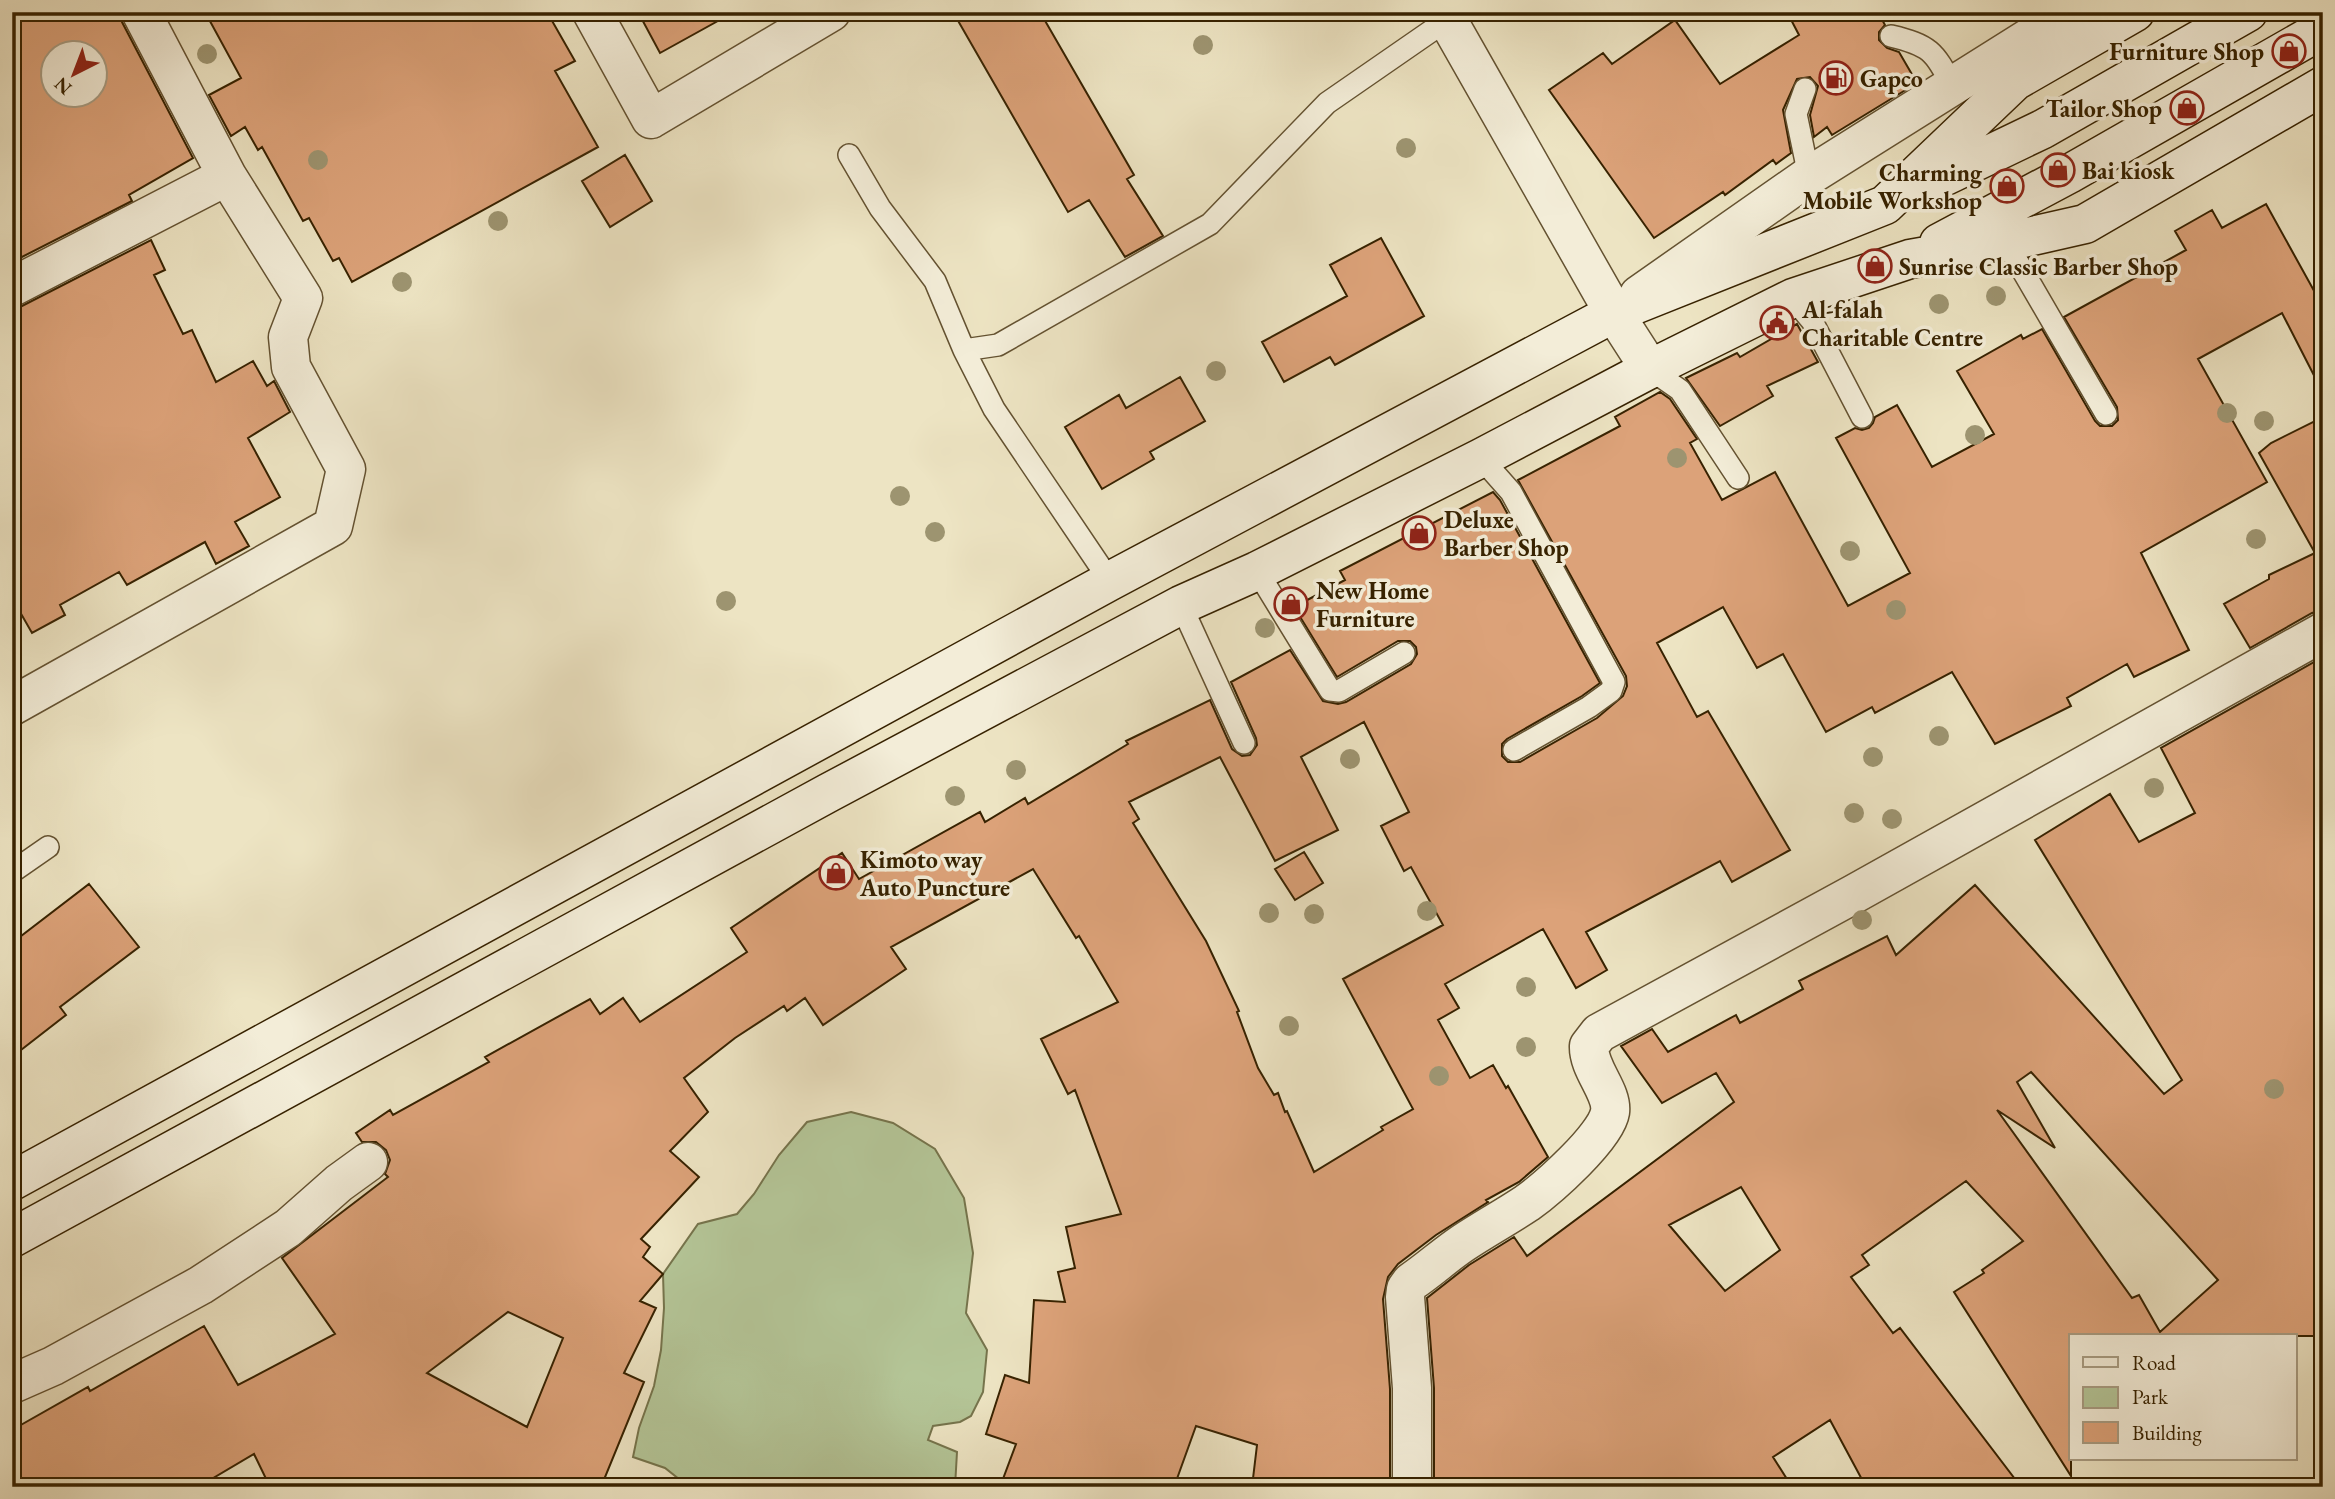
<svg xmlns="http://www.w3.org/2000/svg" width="2335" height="1499" font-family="'EB Garamond',serif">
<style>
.green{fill:#b4c597;stroke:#76744c;stroke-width:2}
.building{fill:#dca279;stroke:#372200;stroke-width:2;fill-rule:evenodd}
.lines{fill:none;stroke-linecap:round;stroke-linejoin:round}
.lane-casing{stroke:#645231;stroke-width:24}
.street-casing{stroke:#645231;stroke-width:41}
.secondary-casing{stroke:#372200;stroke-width:41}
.lane{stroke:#f3edd8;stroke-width:21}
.street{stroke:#f3edd8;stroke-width:38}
.secondary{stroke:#f3edd8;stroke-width:38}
.tree{fill:#9d9470}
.labels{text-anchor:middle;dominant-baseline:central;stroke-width:7;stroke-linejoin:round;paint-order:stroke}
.poi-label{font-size:24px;font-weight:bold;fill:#372200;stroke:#f3edd8;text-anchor:start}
</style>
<rect width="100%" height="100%" fill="#ede4c3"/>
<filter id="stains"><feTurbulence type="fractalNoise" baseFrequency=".00286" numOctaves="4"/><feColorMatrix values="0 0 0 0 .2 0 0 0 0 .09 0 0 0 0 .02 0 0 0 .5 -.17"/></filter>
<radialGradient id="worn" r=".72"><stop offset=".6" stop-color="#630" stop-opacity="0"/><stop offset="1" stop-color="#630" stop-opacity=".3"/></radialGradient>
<!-- green -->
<path class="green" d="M851 1112 893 1123 935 1149 964 1198 973 1253 966 1313 987 1350 983 1392 971 1416 960 1422 933 1426 928 1440 957 1452 955 1487H689L665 1468 633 1457 639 1428 654 1386 661 1350 664 1308 663 1274 698 1224 737 1214 754 1194 779 1155 807 1122Z"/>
<!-- building -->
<path class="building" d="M12 12H119L122 22 193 158 129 195 132 201 12 262ZM52 52H94V94H52Z
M205 12H547L575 61 555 71 598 147 352 282 339 258 333 261 309 218 303 221 262 147 258 150 245 127 231 136 209 95 241 78Z
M638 12H734L660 53Z
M953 12H1040L1134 175 1127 179 1163 236 1125 257 1089 200 1068 212Z
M1787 12H1878L1885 25 1879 32V40L1887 48 1899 52 1917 83 1832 135 1827 127 1814 137 1810 115 1818 86 1810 77 1797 79 1783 110 1791 153 1776 164 1773 160 1725 195 1723 192 1654 238 1549 90 1603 53 1612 64 1675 20 1720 84 1799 35Z
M625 155 652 201 610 227 582 181Z
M2266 204 2323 307V393L2282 313 2198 359 2267 482 2141 553 2189 650 2134 677 2127 664 2067 698 2071 706 1995 744 1952 672 1875 713 1872 707 1826 732 1783 654 1757 668 1723 607 1657 643 1697 717 1708 711 1790 850 1732 882 1720 861 1586 932 1607 970 1576 988 1543 929 1445 984 1459 1008 1438 1020 1470 1078 1493 1065 1506 1088 1508 1086 1548 1157 1519 1182 1486 1200 1488 1202 1436 1235 1398 1264 1388 1277 1383 1299 1390 1389V1487H1252L1257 1445 1196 1426 1174 1487H1000L1016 1444 986 1434 1005 1375 1029 1383 1034 1300 1065 1302 1058 1272 1075 1268 1066 1227 1121 1214 1075 1090 1068 1094 1041 1039 1118 1002 1079 936 1076 938 1033 869 891 947 906 969 823 1025 805 998 787 1011 784 1006 735 1038 684 1078 708 1112 670 1151 699 1177 641 1239 650 1247 643 1257 663 1274 640 1301 656 1308 624 1373 644 1382 601 1487H270L254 1454 198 1487H12V1430L88 1387 90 1391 204 1326 238 1385 335 1334 282 1258 388 1177 385 1174 390 1160 386 1150 376 1142H362L356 1133 390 1110 393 1115 489 1062 485 1057 590 999 600 1014 623 998 640 1022 747 952 731 928 842 853 859 879 980 812 985 822 1025 798 1028 804 1128 744 1126 741 1210 700 1232 749 1242 756 1250 755 1257 745 1256 738 1231 682 1290 650 1323 701 1338 704 1346 702 1411 664 1417 654 1416 647 1410 641H1398L1337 677 1294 607 1345 580 1340 571 1493 492 1500 500 1600 683 1582 696 1507 739 1502 744V756L1508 762H1520L1597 718 1623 696 1627 686 1626 676 1518 480 1620 426 1615 417 1660 392 1670 399 1697 439 1690 443 1722 500 1775 472 1848 606 1910 573 1836 438 1855 428 1862 430 1869 428 1873 423 1875 417 1897 405 1932 467 1994 434 1957 371 2021 335 2023 339 2042 329 2095 421 2100 426H2112L2118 420 2117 407 2064 317 2186 250 2175 231 2212 210 2222 228ZM1364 722 1409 812 1381 826 1404 871 1411 867 1443 925 1343 979 1413 1109 1381 1127 1383 1130 1314 1172 1287 1111 1285 1112 1278 1093 1274 1095 1258 1068 1237 1012 1239 1011 1206 941 1133 823 1139 819 1129 802 1220 757 1275 861 1338 830 1301 757ZM508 1312 563 1338 527 1427 427 1373Z
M1381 238 1424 316 1335 365 1330 357 1284 382 1262 342 1347 296 1330 265Z
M151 240 165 270 154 275 183 334 192 330 216 382 253 361 267 386 274 381 290 412 248 438 280 497 235 522 249 546 216 564 205 542 127 585 119 572 60 605 65 615 32 633 12 598V309L22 306Z
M1797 324 1818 362 1767 386 1773 396 1720 426 1686 378 1737 353 1740 357Z
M1180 377 1205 421 1150 452 1154 459 1102 489 1065 427 1119 395 1126 408Z
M2323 417V610L2312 613 2250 648 2224 604 2269 579V575L2315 553 2259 453 2271 443Z
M2323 657V1336H2071V1476L1954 1292 1984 1273 1982 1270 2023 1241 1966 1181 1862 1255 1869 1265 1851 1277 1893 1333 1900 1328 2021 1487H1866L1830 1420 1773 1457 1792 1487H1434V1388L1427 1298 1469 1265 1514 1237 1527 1256 1734 1102 1716 1073 1662 1103 1621 1046 1652 1029 1668 1052 1736 1015 1740 1023 1803 989 1799 981 1887 936 1896 955 1975 885 2164 1094 2182 1080 2035 840 2110 794 2139 842 2195 813 2161 748ZM2031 1072 2218 1280 2160 1332 2139 1295 2132 1298 1997 1110 2055 1148 2017 1082ZM1741 1187 1780 1250 1725 1291 1669 1225Z
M1304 852 1323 883 1295 900 1275 869Z
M89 884 139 947 60 1007 66 1015 12 1057V943Z"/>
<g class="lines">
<defs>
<path id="lane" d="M1891 36C1929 45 1935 51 1952 86
M1805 89 1796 114 1809 176
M849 155 880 208 935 281 964 350 998 345 1210 224 1327 103 1447 20
M2006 242 2106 414
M1793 298 1812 321 1862 417
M964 350 994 409 1110 581
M1650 369 1680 390 1738 478
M1481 458 1511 492 1614 682 1611 691 1589 707 1514 750
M1257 571 1330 690 1339 691 1404 653
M1181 605 1244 743
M12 872 48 847"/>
<path id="street" d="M592 12 651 119 831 12
M1443 12 1614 313 1650 369
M12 287 227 176
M1639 295 1809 176 2070 12
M12 706 333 526 346 469 291 367 288 337 303 298 227 176 141 12
M12 1384 53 1366 201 1285 288 1228 339 1183 368 1162
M1412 1487V1388L1405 1297 1406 1289 1411 1282C1429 1270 1445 1255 1463 1243 1484 1229 1506 1217 1527 1203 1548 1188 1606 1137 1610 1112 1613 1092 1588 1069 1589 1046L1599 1033 1854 894 2323 632"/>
<path id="secondary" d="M1918 189 2043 129 2248 12
M1939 243 2069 174 2323 29
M12 1181 1110 581 1614 313 1885 205 2015 81 2135 12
M12 1238 828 793 1181 605 1257 571 1481 458 1650 369 1793 298 1910 259 2006 242 2085 224 2323 86"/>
</defs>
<!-- lane casing -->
<use href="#lane" class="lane-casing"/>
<!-- street casing -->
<use href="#street" class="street-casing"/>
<!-- secondary casing -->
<use href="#secondary" class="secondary-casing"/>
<!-- lane -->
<use href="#lane" class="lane"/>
<!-- street -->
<use href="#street" class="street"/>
<!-- secondary -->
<use href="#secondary" class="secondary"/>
</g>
<!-- trees -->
<g class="tree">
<circle cx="1203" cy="45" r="10"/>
<circle cx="207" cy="54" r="10"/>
<circle cx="1406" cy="148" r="10"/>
<circle cx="318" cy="160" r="10"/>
<circle cx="498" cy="221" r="10"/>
<circle cx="402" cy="282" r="10"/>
<circle cx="1996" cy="296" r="10"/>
<circle cx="1939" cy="304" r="10"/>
<circle cx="1216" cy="371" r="10"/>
<circle cx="2227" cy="413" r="10"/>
<circle cx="2264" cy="421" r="10"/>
<circle cx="1975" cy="435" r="10"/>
<circle cx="1677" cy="458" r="10"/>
<circle cx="900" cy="496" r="10"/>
<circle cx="935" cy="532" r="10"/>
<circle cx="2256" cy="539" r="10"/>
<circle cx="1850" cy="551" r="10"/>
<circle cx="726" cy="601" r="10"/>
<circle cx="1896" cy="610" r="10"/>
<circle cx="1265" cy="628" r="10"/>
<circle cx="1939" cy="736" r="10"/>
<circle cx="1873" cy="757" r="10"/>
<circle cx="1350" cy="759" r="10"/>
<circle cx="1016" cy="770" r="10"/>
<circle cx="2154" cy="788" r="10"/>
<circle cx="955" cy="796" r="10"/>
<circle cx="1854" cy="813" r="10"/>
<circle cx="1892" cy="819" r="10"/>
<circle cx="1427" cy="911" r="10"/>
<circle cx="1269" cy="913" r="10"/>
<circle cx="1314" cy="914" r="10"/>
<circle cx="1862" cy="920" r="10"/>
<circle cx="1526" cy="987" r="10"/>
<circle cx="1289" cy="1026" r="10"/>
<circle cx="1526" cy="1047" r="10"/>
<circle cx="1439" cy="1076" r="10"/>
<circle cx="2274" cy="1089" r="10"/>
</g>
<!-- icons -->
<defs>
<symbol id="shop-ring" viewBox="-11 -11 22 22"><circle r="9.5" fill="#f3edd8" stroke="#8f2418" stroke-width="1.5"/><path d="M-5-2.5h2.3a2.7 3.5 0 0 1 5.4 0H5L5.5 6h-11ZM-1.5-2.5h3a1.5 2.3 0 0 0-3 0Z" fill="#8f2418"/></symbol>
<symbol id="fuel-ring" viewBox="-11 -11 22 22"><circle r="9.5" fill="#f3edd8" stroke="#8f2418" stroke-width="1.5"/><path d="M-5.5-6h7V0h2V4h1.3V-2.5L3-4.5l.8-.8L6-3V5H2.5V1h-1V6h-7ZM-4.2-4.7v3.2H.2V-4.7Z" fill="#8f2418"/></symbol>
<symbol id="civic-ring" viewBox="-11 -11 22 22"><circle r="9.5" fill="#f3edd8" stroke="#8f2418" stroke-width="1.5"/><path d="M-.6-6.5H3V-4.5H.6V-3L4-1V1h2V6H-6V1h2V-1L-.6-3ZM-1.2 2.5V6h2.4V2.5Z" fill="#8f2418"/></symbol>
</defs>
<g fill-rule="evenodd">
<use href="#shop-ring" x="2270" y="32" width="38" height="38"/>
<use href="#fuel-ring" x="1817" y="59" width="38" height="38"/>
<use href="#shop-ring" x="2168" y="89" width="38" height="38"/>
<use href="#shop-ring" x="2039" y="151" width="38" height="38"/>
<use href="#shop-ring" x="1988" y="167" width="38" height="38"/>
<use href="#shop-ring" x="1856" y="247" width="38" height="38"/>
<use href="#civic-ring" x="1758" y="304" width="38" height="38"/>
<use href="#shop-ring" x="1400" y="514" width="38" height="38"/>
<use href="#shop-ring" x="1272" y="585" width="38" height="38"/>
<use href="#shop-ring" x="817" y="854" width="38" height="38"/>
</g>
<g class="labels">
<!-- poi labels -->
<g class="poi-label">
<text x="2264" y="51" text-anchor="end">Furniture Shop</text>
<text x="1860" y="78">Gapco</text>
<text x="2162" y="108" text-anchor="end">Tailor Shop</text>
<text x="2082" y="170">Bai kiosk</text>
<text x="1982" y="172" text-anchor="end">Charming<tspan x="1982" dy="28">Mobile Workshop</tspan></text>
<text x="1899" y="266">Sunrise Classic Barber Shop</text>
<text x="1802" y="309">Al-falah<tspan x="1802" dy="28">Charitable Centre</tspan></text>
<text x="1444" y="519">Deluxe<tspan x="1444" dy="28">Barber Shop</tspan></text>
<text x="1316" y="590">New Home<tspan x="1316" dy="28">Furniture</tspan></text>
<text x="860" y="859">Kimoto way<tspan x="860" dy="28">Auto Puncture</tspan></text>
</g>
</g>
<!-- margin -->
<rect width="2335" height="1499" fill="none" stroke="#ede4c3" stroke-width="42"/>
<rect x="14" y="14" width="2307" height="1471" fill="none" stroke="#372200" stroke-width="3.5"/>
<rect x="21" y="21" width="2293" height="1457" fill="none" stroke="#372200" stroke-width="2"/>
<!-- legend -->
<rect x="2069" y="1334" width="228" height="126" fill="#f3edd8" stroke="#a89c82" stroke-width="2"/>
<rect x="2083" y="1357" width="35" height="10" fill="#f3edd8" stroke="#a89c82" stroke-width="2"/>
<text x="2132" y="1370" font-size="21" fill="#372200">Road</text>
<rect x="2083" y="1387" width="35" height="21" fill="#b4c597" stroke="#a89c82" stroke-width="2"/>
<text x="2132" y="1404" font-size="21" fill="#372200">Park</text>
<rect x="2083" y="1422" width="35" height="21" fill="#dca279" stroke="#a89c82" stroke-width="2"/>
<text x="2132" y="1440" font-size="21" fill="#372200">Building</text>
<!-- north arrow -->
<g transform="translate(74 74) rotate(222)"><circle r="33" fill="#f3edd8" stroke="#a89c82" stroke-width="2"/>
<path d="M0-5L12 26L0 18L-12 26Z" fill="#8f2418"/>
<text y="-10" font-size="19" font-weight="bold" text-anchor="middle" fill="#372200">N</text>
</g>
<rect width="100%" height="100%" filter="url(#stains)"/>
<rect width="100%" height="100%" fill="url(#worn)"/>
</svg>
